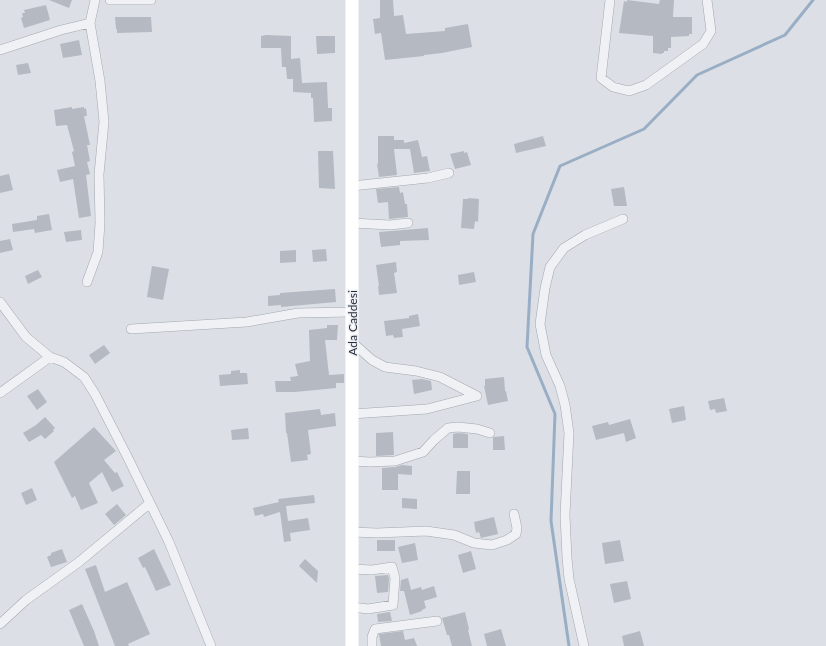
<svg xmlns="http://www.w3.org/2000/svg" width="826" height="646" font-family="Lato,sans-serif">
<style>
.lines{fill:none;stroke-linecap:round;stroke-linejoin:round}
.stream{stroke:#99aec4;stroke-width:3}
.building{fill:#b4b9c2}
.minor-casing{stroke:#a2a7af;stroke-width:10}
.minor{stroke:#eff1f4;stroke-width:9}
.secondary{stroke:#fff;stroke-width:13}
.labels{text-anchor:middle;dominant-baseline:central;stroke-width:3;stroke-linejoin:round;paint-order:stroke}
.street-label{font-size:12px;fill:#272e3b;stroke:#eceff3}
</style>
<rect width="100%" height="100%" fill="#dce0e6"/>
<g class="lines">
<!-- stream -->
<path class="stream" d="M569 646 551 521 555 414 527 347 533 234 560 166 644 129 697 75 785 35 813 0"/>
</g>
<!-- building -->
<path class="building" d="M49 0H72L69 8Z
M380 0H393L394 16 403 15 406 34 445 31V28L468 24 472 47 442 53 424 55V56L385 60 381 33 375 34 373 19 380 18Z
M627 0 659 4 660 0H674L673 17H692V34H689V36L671 37V48H668V51H664V53H662V54L653 53V36L619 33 624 1 627 2Z
M46 5 50 20 24 28 21 18 23 17 22 13H25L24 10Z
M115 17H151L152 32 117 33V29H116Z
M266 35 291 36V59L300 58 302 83 327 82 328 108H332V121L314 122 313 98H311V93L293 92V79H287L286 67H282L281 48H261V36Z
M316 36H335V53L317 54Z
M79 40 82 55 63 58 60 44Z
M28 63 31 73 18 75 16 65Z
M72 107V109L84 107V109L86 108 87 116H84L90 145H87L90 161 87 162 90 174 86 175 91 216 79 218 73 179 60 182 57 170 75 166 72 152 74 151 67 125 56 126 54 110Z
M378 136H394V140H404V143L418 140 422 157 427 156 430 171 414 173 410 149H394L397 175 379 177 377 164H378Z
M543 136 546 146 516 153 514 144Z
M318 151H333L335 189 319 188Z
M464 151V153L467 152 471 165 455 169 450 154Z
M9 174 13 190 0 193V176Z
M399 187 400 193 403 192 405 204H407L408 217 389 219 388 202 378 203 376 189Z
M624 187 627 206H614L611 189Z
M468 198 479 199 478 222 475 221 474 229 461 228 463 199H468Z
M49 214 52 230 35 233 34 229 13 232 12 224 37 220V216Z
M428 228 429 240 400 241V245L381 247 379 232Z
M81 230 82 240 66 242 64 232Z
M10 239 13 250 0 253V241Z
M326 249 327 261 313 262 312 250Z
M296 250V262L280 263V251Z
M396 262 397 272 394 273 397 293 379 295 378 286H379L376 265Z
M152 266 169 269 163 300 147 297Z
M38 270 42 277 28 284 25 276Z
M474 272 476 282 459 285 458 275Z
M335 289 336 302 281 307V305L268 306V296L280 295V293Z
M418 314 420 326 402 329 403 337 394 338 393 335 386 336 384 321 409 318V316Z
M327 325H338L337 340H325L329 375 344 374V383H336V388L295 392H276L275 381H291L290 377 298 376 295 364 310 361 309 330 327 328Z
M104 345 110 353 95 364 89 355Z
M240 370V373H247L248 384 220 386 219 375 231 374V371Z
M504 377 505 391H506L508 401 488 405 484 386H485V379Z
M422 379 431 381 432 390 414 394 412 380Z
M38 389 47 402 37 410 27 396Z
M724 398 727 411 716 413 715 409 710 410 708 401Z
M684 406 686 420 672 423 669 409Z
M320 409 321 415 335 413 336 426 308 430 311 454 307 455 308 460 291 462 287 433H286L285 413Z
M45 417 55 428 53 430 54 431 45 439 41 435 29 442 23 433 36 425Z
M630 419 636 438 626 442 624 433 596 440 592 426 608 422 609 425Z
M94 427 116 451 104 460 115 473 117 472 124 486 112 492 102 472 89 483 98 503 81 510 75 496 72 498 54 462Z
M248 428 249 439 232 440 231 430Z
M393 432 394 455 376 456V433Z
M458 433 468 434V448H453V434Z
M504 436 505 450H493V438L494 437Z
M402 465 412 466V475L398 474V490H382V468L395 467Z
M457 471H470V494H456Z
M32 488 37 500 26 505 21 493Z
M314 495 315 503 286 506 288 521 308 518 310 530 290 533 291 541 284 542 280 512 264 517 263 514 255 516 253 508 279 502 278 499Z
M402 498 417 499V509L402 508Z
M117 504 126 515 114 525 105 514Z
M494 517 498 534 481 538 479 532 476 533 474 522Z
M377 540H395V551H377Z
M620 540 624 561 605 564 602 543Z
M415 543 418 560 402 563 398 547Z
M62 549 67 562 51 567 47 557 51 555V553Z
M154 549 171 585 156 591 145 567 143 568 138 558Z
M471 551 476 569 463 573 458 555Z
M305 559 318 571 317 583 299 566Z
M96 565 105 592 127 582 150 634 128 644 129 646H115L85 569Z
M388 575 389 579 388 592 377 593 375 576Z
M408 578 411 590 421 587 422 590 434 586 437 597 424 601 426 608 422 610V611L410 615 404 591H400L401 580Z
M627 581 631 599 614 603 610 584Z
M82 604 94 631 99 646H84L69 610Z
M390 612 392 621 378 622 377 614Z
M465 612 469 629 468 630 472 646H452L449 635H447L442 618Z
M501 629 506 646H487L484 634Z
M403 631 405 640 414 638 417 646H381L379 634Z
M640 631 644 646H624L622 636Z"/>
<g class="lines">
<defs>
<path id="minor" d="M110 0H151
M610 0 601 78 613 87 629 91 646 85 703 44 711 31 707 0
M0 50 61 30 90 23 95 0
M352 186 428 178 449 173
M352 223 390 225 408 223
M87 282 98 252 100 223 99 174 104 122 100 81 90 23
M0 302 26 337 50 357 64 362 84 377 95 394 128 458 169 542 211 646
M131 329 247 322 298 313 352 312
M0 393 50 357
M352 414 427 409 477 396 440 377 416 371 385 367 372 360 352 342
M352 461 370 462 395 461 423 452 434 440 448 428 458 427 477 429 490 433
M352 532 377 533 426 531 454 535 474 543 492 545 507 540 516 534 517 528 514 514
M352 569 372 570 392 567 395 578 393 605 368 609 352 607
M0 624 26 600 79 562 150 503
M372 646V637L375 629 437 621
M584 646 569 579 567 558 565 515 569 433 565 405 560 386 546 355 540 324 545 288 550 267 564 248 585 235 623 219"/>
</defs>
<!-- minor casing -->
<use href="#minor" class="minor-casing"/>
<!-- minor -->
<use href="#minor" class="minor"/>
<!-- secondary -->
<path class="secondary" d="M352 0V646"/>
</g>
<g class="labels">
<!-- street labels -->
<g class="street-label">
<text transform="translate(352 323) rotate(-90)">Ada Caddesi</text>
</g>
</g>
</svg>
